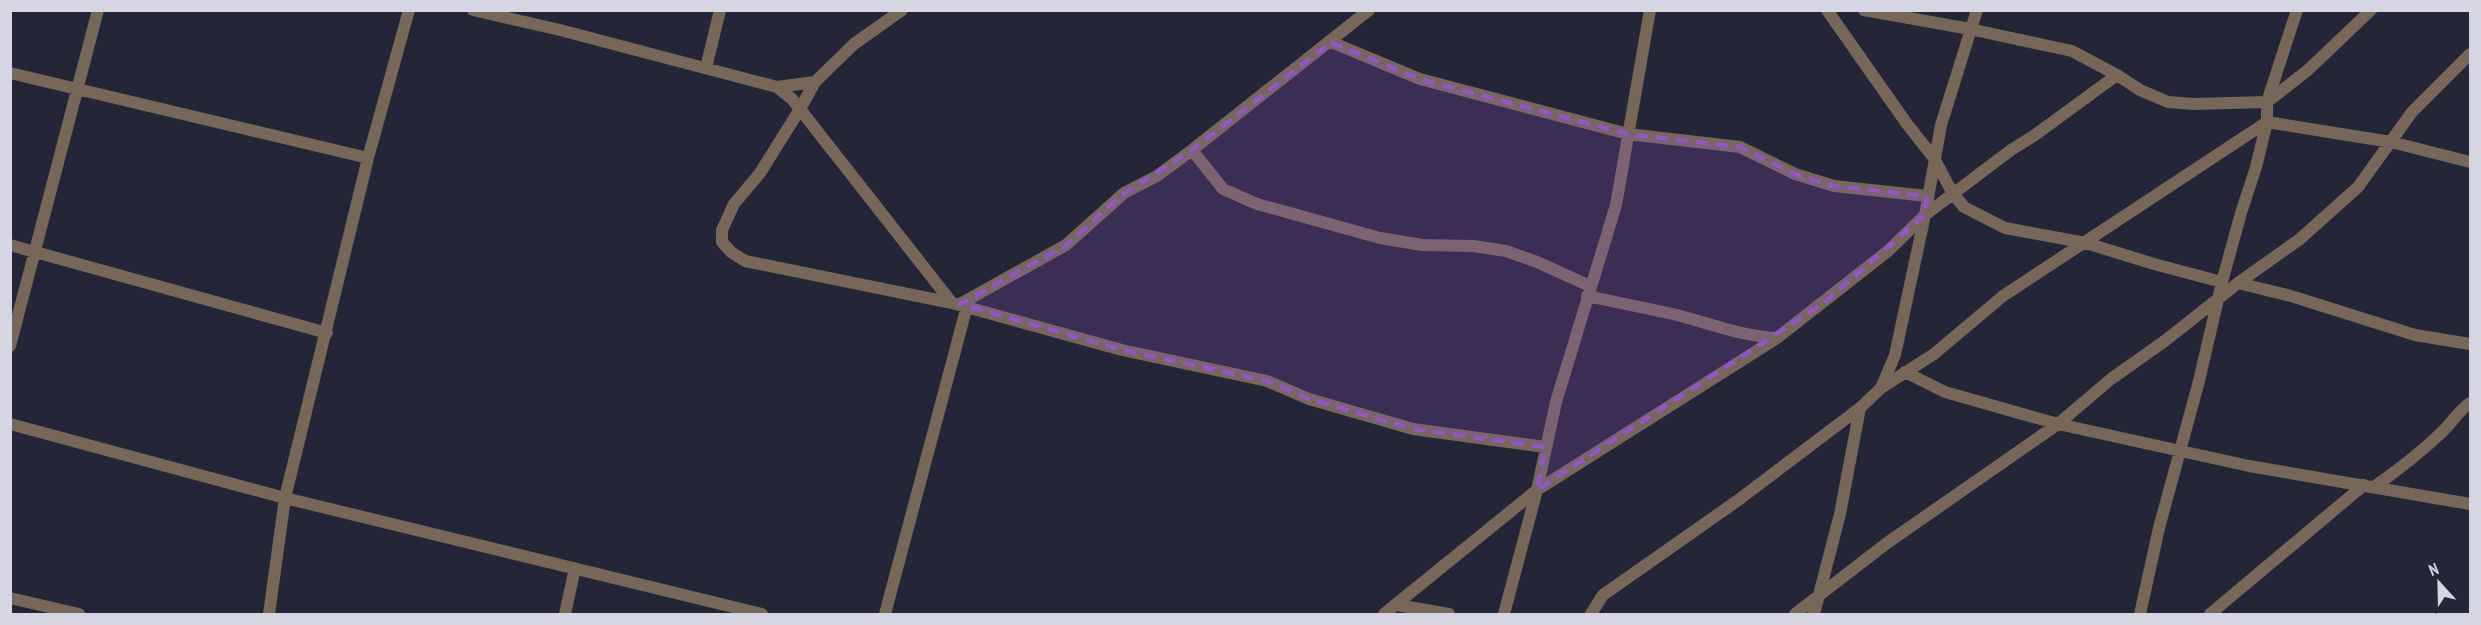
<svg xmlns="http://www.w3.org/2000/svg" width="2481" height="625" font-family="'PT Sans Narrow',sans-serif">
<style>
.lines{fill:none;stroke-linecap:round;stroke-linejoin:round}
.street{stroke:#766759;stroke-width:12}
.marked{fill:#9256c8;fill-opacity:0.2;stroke:#9256c8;stroke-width:4.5;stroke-dasharray:12 8;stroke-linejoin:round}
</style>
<rect width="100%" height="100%" fill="#252538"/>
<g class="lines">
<!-- street -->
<path class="street" d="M473 10 560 30 777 87 792 99 952 303 1122 350 1267 381 1309 399 1413 429 1545 447
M902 10 854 44 815 82 800 109 760 173 734 204 722 230V242L731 252 745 261 952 303
M1827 10 1907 124 1934 158 1953 194 1964 207 2005 228 2086 243 2154 264 2222 282
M1864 10 1970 29 2072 51 2117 75 2140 90 2168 102 2194 104 2267 102 2308 70 2371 10
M1331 42 1420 79 1628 134 1740 147 1795 174 1834 186 1927 196
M706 68 720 10
M10 73 368 158
M777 87 815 82
M1192 150 1223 189 1257 204 1380 238 1422 245 1473 246 1506 251 1537 262 1590 286
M10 245 327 333
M2238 283 2291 296 2415 335 2470 344
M1587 296C1615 302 1645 308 1673 314 1709 323 1740 336 1777 338
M960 304 1066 245 1124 193 1157 176 1192 150 1369 10
M10 346 98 10
M1905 372 1945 392 2058 424 2249 466 2470 504
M1881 388 1934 354 2003 296 2267 122 2391 142 2470 162
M10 424 285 498 762 614
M2374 487C2398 470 2420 453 2441 433 2452 423 2458 411 2470 403
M10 598 79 614
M1397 605 1449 614
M269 614 285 498 368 158 409 10
M565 614 575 568
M885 614 967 306
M1384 614 1537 490 1777 338 1888 251 1925 215 2011 150 2035 135 2117 75
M1504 614 1537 490 1556 402 1616 205 1650 10
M1591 614 1603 595 1737 501 1860 408 1881 388 1895 355 1925 215 1941 125 1977 10
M1795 614 1887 543 2058 424 2111 379 2166 340 2238 283 2300 239 2358 187 2412 112 2470 54
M1814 614 1840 514 1860 408
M2140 614 2159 528 2199 381 2222 282 2241 213 2256 167 2267 122V102L2297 10
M2210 614 2364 485"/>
</g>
<!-- marked area -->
<path class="marked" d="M1331 42 1420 79 1628 134 1740 147 1795 174 1834 186 1927 196 1925 215 1824 303 1537 490 1545 447 1413 429 1309 399 1267 381 1122 350 960 304 1066 245 1124 193 1192 150Z"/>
<!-- border -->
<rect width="2481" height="625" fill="none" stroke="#d5d6e2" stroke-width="24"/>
<!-- north arrow -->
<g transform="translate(2439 583) rotate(338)" stroke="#252538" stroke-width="4.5" paint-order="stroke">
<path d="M0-4.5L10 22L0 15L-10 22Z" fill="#d5d6e2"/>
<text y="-9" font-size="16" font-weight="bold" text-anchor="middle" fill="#d5d6e2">N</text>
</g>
</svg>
